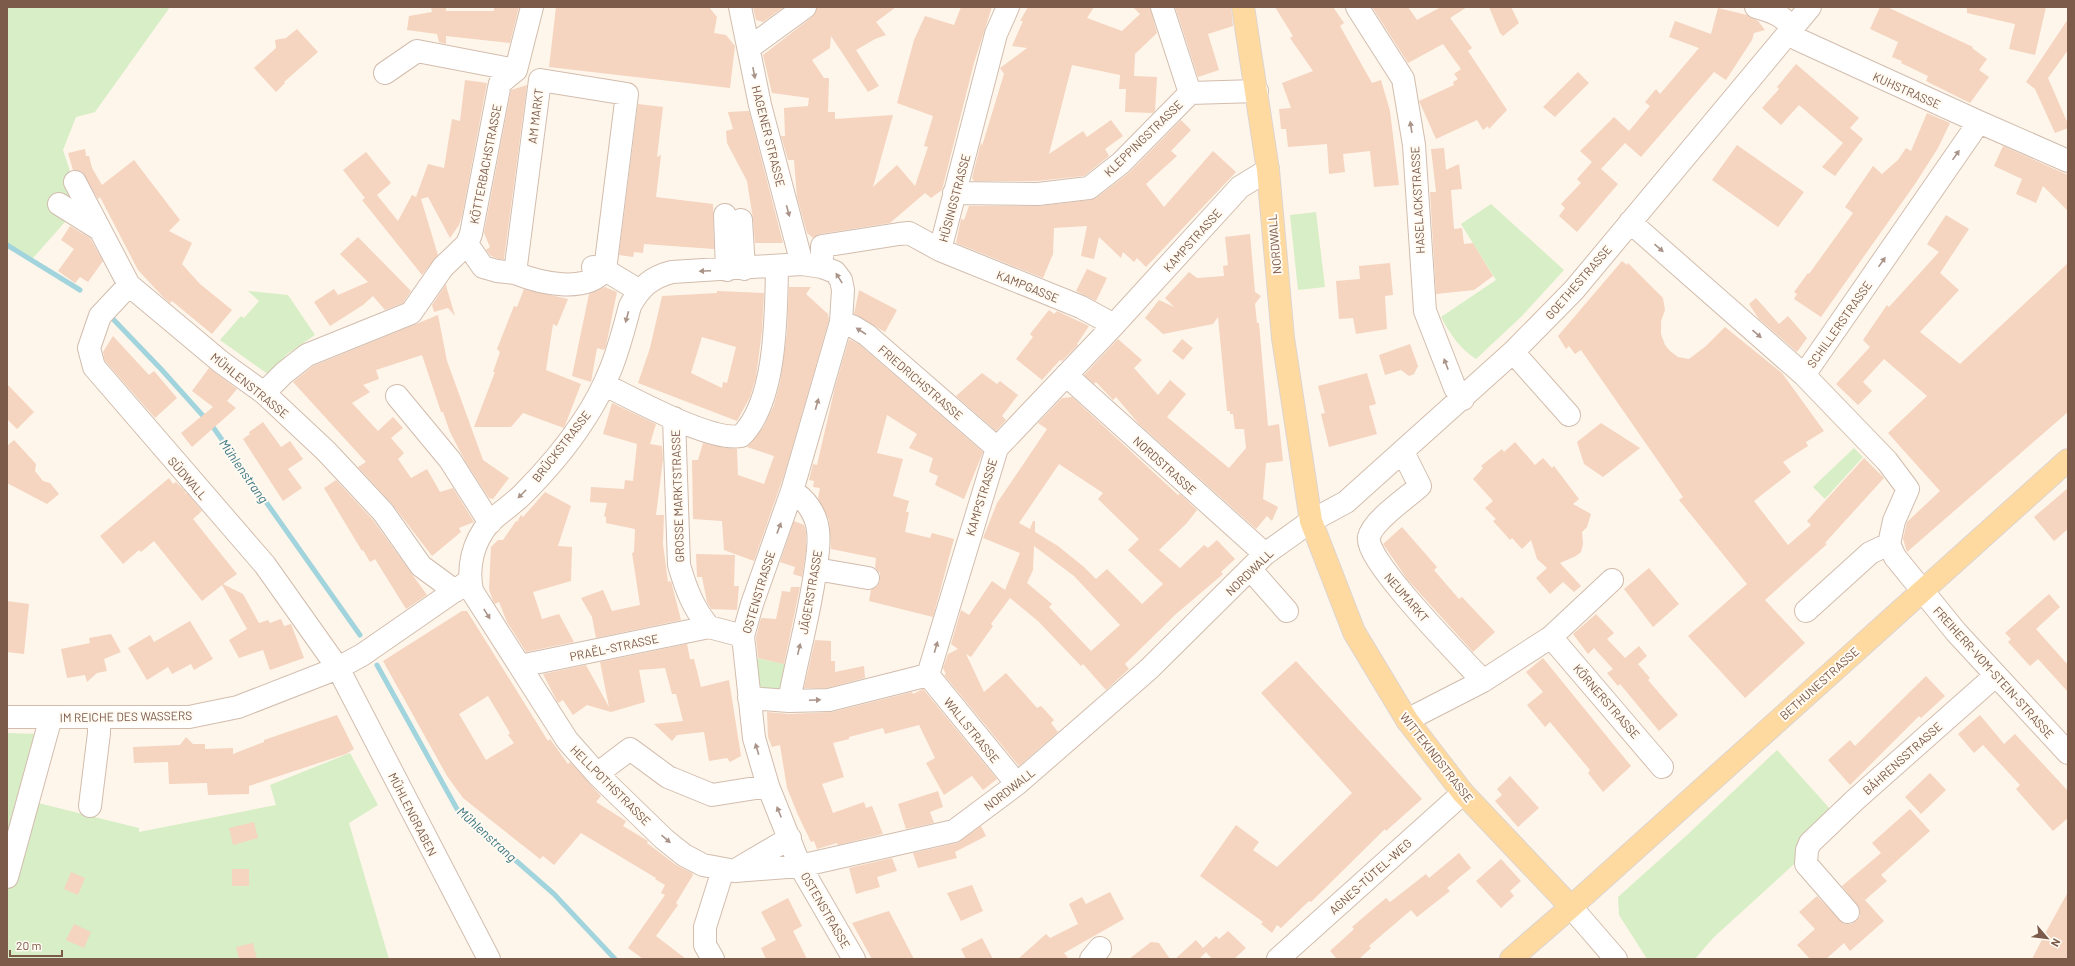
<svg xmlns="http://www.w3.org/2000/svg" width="2075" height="966" font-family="Barlow,sans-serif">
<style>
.green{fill:#d7eec6}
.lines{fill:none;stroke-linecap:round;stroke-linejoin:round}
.stream{stroke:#a1d4dc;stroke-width:5}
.building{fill:#f5d4c0;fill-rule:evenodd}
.minor-casing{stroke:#d2bdae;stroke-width:24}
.major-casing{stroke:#ddd4d0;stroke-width:24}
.minor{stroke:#fff;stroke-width:22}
.major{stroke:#ffdaa0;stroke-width:22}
.oneway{fill:#aa9489}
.labels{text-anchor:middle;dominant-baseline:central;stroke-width:4;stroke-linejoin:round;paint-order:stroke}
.street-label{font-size:12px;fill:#7c5b4a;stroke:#fffaf2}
.water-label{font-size:13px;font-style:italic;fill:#3c7782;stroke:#fffaf2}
</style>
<rect width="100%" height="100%" fill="#fef6ea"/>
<!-- green -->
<path class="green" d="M7 7H170L95 112 76 117 63 150 81 204 33 258 7 246Z
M1491 204 1564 270 1522 316 1476 359C1460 349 1450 334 1441 317L1496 280 1461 224Z
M1316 212 1325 287 1298 290 1290 215Z
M248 291 288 295 315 335 286 355 269 375 220 340 241 316 244 318 259 301Z
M1854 448 1863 457 1825 499 1813 487Z
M756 658 791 665 784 696 755 699Z
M7 733 40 734 22 799 139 828V832L276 805 270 785 350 753 378 805 349 823 389 959H7Z
M1777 750 1832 811 1804 855 1713 938 1695 959H1647L1619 915 1618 897 1686 836Z"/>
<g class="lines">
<!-- stream -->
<path class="stream" d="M7 245 80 290
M113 319 161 369 213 427 360 635
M377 665 457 809 554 894 615 959"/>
</g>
<!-- building -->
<path class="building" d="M431 7H446V11H494V7H519L510 43 446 36V44L439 42 437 34 407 30 409 16 432 12Z
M556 7H709L717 17 714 33 726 35 735 46 730 88 549 67Z
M753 7H784L763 22 756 20Z
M817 7H896L876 22 886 35 875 39 856 50 879 86 868 92 831 36 830 48 812 60 824 78H829L828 112H835V119L893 115 873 187 897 165 915 186 928 147 924 146 933 116 897 103 914 40 925 16 954 25 961 7H992L974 63 942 190 931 198 925 193 890 223 820 234 813 238 807 233 797 197 794 160H788L781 136H785L784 108 808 106 809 98 772 93 763 55 812 17Z
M1028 7H1094L1087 18 1122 31 1140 14 1133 7H1150L1157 33 1135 54 1134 76 1157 77 1155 111 1153 113 1125 112 1126 89H1119L1120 75 1072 65 1049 154 1083 131 1087 137 1111 120 1123 136 1105 149 1109 156 1084 176 1037 181H974L972 178 981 142 982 146 1004 74 1000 68 1027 48 1012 46 1023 21H1020Z
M1175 7H1231L1233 26 1208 34 1219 70 1198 77Z
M1275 7H1333L1344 23 1340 26 1372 83 1381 80 1390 111 1399 185 1374 187 1370 151 1343 154 1345 172 1329 174 1327 144 1288 147 1286 129H1281L1279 109 1291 108 1282 83 1313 71 1290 38 1293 36Z
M1372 7H1408L1417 20 1441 7H1467L1450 18 1472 48 1468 51 1507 110 1489 129 1488 126 1483 130 1477 120 1436 139 1419 101 1454 85 1453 82 1458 79 1454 74 1461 69 1443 44 1408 63Z
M1489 7H1511L1519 23 1503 36 1500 33Z
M1880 7H1887L1973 47 1972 48 1987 59 1979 70 1989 77 1970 103 1926 81 1928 76 1901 63 1902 61 1892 57 1898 42 1870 29Z
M1967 7H2046L2035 55 2009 49 2015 24 1967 13Z
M1718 8 1747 15 1758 21 1765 30 1754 33 1752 40 1726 80 1714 72 1641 157 1625 143 1601 169 1618 184 1577 232 1559 216 1565 208 1561 204 1581 183 1577 179 1592 162 1580 151 1614 117 1629 131 1650 106 1645 102 1656 89 1660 94 1699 48 1669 37 1675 21 1711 34Z
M2068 19V50L2048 78 2068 124V128L2055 133 2035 89 2026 82Z
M297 29 318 52 284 82 285 83 276 92 254 68 276 48 275 40 286 38Z
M1796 64 1859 118 1850 128 1863 139 1835 176 1822 167 1843 143 1799 105 1781 125 1762 108 1779 89 1777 87Z
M1578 72 1589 83 1555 117 1543 107Z
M465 80 487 83 462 216 459 225 450 238 428 197 421 199 438 255 422 275 362 200 365 198 343 170 366 152 391 183 377 195 398 221 412 195 416 197 428 164 444 168 452 119 460 121Z
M527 85 504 259H499L491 256 486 250 490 247 484 233 511 90Z
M638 104 663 107 657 157 661 155 656 197 713 204 714 249 644 244 643 253 634 252 633 257 619 255Z
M748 111H749L783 243H755L753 219 747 181 727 143 726 131 733 129 728 112Z
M1927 113 1950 123 1938 148 1915 184 1821 317 1794 299 1797 294 1794 292 1808 273 1809 274 1853 213 1845 207 1873 166 1882 174 1898 160 1906 148 1911 151Z
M1181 120 1191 130 1171 151 1177 156 1146 184 1164 207 1213 151 1236 172 1146 267 1137 258 1134 262 1123 252 1121 258 1099 237 1094 259 1081 256 1087 226 1054 228 1053 254 1043 278 956 243 961 219 964 220 969 206H1039L1090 200 1096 198 1130 172Z
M1737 145 1804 192 1778 227 1712 180Z
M2003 146 2068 175V211L2043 186 2036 203 2016 194 2022 179 1994 166Z
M1444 148 1446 170 1459 164 1462 189 1451 190 1454 229 1462 228 1464 244 1473 243 1493 276 1474 290 1436 294 1430 192H1436L1431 149Z
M85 149 86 156H89L92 168 102 185 134 160 180 220 169 231 192 243 182 264 200 284 232 310 212 334 172 301 170 303 163 297 138 270 100 197 98 199 82 172 73 170 68 153Z
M1946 215 1969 229 1940 273 1959 290 1920 332 1960 364 2068 263V412L1907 552 1903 539 1907 522 1940 491 1888 433 1927 396 1884 359 1863 382 1872 391 1858 405 1836 384 1870 347 1863 340 1887 305 1889 307 1939 252 1927 244Z
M70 226 90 238 103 261 88 282 80 277 75 283 58 271 74 249 61 240Z
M1250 234 1255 292 1261 296 1255 304 1257 323H1259L1268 426 1279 424 1283 461 1266 463 1263 499 1278 507 1272 521 1267 516 1256 529 1139 424 1116 397 1113 400 1096 382 1094 384 1084 375 1118 339 1142 360 1134 368 1158 395 1170 380 1186 394 1167 417 1229 468 1246 448 1244 429H1235L1233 414H1230V411H1227L1218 317 1213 324 1163 334 1145 318 1159 300 1174 307 1165 298 1189 272 1197 278 1224 276 1223 266 1228 265 1225 237Z
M358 237 411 291 403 303 385 310 373 296 363 305 330 326 314 302 334 289 338 295 368 282 340 254Z
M1622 261 1627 265 1628 263 1663 298 1665 310 1661 321V334L1665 345 1670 351 1678 357 1689 359 1706 346 1725 327 1782 373 1824 431 1806 442 1808 446 1783 462 1791 472 1754 501 1788 545 1811 525 1807 521 1864 458 1884 478 1825 543 1827 544 1765 600 1805 643 1745 698 1688 636 1747 584 1679 500 1683 497 1581 350 1575 354 1569 346 1566 349 1558 336Z
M1390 263 1393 295 1385 296 1387 329 1356 334 1353 318 1339 319 1336 281 1360 279 1359 266Z
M1087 269 1107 278 1096 301 1076 291Z
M446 284 447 289 455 316 448 308 434 312 432 305Z
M605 287 617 292 606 346 604 350 597 348 591 382 572 376 589 294Z
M789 287H811L806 294 828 314 829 320 785 472 754 561 724 550 722 521 693 519 692 460H698L703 443 725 448 737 449 738 475 764 484 774 456 747 447 764 426 774 405 780 383 787 333Z
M524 289 568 299 557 326 553 324 546 370 581 384 564 428 523 413 511 427H474L495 372H493L500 352 497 349 514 306 517 307Z
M859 290 897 310 885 332 854 314Z
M717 291 764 293 762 331 756 377 750 397 737 421 638 383 650 348 662 296 717 293ZM702 337 736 347 727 383 723 382 722 388 691 373Z
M1756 298 1779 324 1788 316 1807 338 1797 352 1759 319 1749 304Z
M1049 310 1054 314 1057 311 1089 326 1077 344 1078 345 1062 361 1060 360 1042 380 1016 359 1033 337 1030 334Z
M438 315 447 361 483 460 509 478 493 499 489 498 465 461 450 432 443 412H441L422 355 376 370 379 379 363 385 370 392 352 403 378 431 393 417 403 428 391 438 404 453 398 459 411 478 427 469 440 492 453 488 474 522 459 528 461 532 432 556 392 504 358 467 366 462 293 382 313 366Z
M113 336 149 375 154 371 177 398 155 418 105 361 103 352Z
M849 339 860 345 983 452 964 499 935 485 938 476 929 472 933 458 909 448 917 434 887 415 877 453 903 459 893 496 909 501 906 512H909L905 532 930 538 932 533 954 539 933 617 869 601 871 590 877 586 880 581V573L875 568 876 558 831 549 829 520 818 498 820 488 813 487 814 481 809 480 813 464 817 465 835 387Z
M1182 339 1193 348 1183 360 1172 351Z
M1410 344 1418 366 1414 374 1409 376 1401 370 1385 375 1379 355Z
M209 368 237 389 227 401 236 408 192 447 181 433 213 407 192 391Z
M982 373 997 384 1000 381 1018 395 1002 416 1006 420 996 431 956 396Z
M1367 373 1376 404 1369 406 1377 434 1329 447 1321 414 1325 413 1318 386Z
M7 384 34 412 17 429 7 419Z
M1072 397 1178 495 1180 494 1197 510 1186 524 1159 550 1180 568 1204 545 1208 548 1217 540 1235 559 1221 572 1223 574 1176 614 1125 664 1129 669 1106 690 1083 664 1081 666 1038 621 1010 598 991 624 993 626 971 657 966 654 984 692 1006 673 1037 708 1041 706 1054 720 1051 723 1058 732 1019 766 944 675 946 674 943 668 948 654 958 649 951 644 961 610 969 615 992 581 1005 590 1020 553 983 538 997 503 1047 429 1038 423 1062 398ZM1059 464 1103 493 1098 499 1139 539 1128 550 1163 584 1142 604 1107 569 1096 579 1084 567 1058 546 1035 532V521H1033L1030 529 1019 523ZM1034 546 1074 576 1120 625 1091 651 1049 607 1052 604 1027 583 1033 570Z
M612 403 656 424 650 444 662 446 663 459 656 515H664L663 544 668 582 671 581 681 620 596 638 592 617 581 598 603 590 612 611 640 605 632 553 634 552 635 529 606 523V517L604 516 607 503 590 502 591 487 624 489 625 480 633 481 637 444 603 434Z
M263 422 281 447 290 441 303 459 288 469 302 488 283 501 243 439 250 434 249 432Z
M1601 423 1640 448 1603 477 1584 464 1577 442Z
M14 440 36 464 35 471 43 481 50 483 59 494 47 504 7 483V446Z
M1515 442 1535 465 1543 458 1552 468 1554 466 1579 499 1573 504 1591 514 1587 527 1582 532 1583 544 1581 552 1576 556 1560 563 1581 586 1574 592 1563 582 1550 594 1536 578 1547 568 1537 559 1531 540 1522 549 1512 538 1510 540 1493 521 1496 519 1485 508 1493 501 1473 479 1483 468 1481 466 1502 449 1504 452Z
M169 478 173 484 176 482 186 492 184 494 187 493 202 511 193 519 237 574 223 584 243 594 259 623 268 620 270 623 281 619 284 626 291 624 304 658 270 670 263 650 239 658 229 640 247 629 222 585 202 601 154 541 141 552 139 550 123 564 100 536Z
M336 480 373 520 427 595 406 609 375 559 370 562 363 550 362 551 324 488Z
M2068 488V529L2054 541 2034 517Z
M545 492 571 506 558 546 572 547 571 581 533 592 542 619 559 614 574 642 526 652 507 622 499 602 495 604 493 601 489 589 491 547 498 540H503L516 521 517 522 521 515 523 517Z
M794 521 804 525 806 532V550L802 577 793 574 795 567 780 562Z
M1402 527 1437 567 1434 570 1446 584 1459 599 1462 597 1495 632 1473 652 1407 579 1383 544Z
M696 554 735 555 734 586H739L737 610 711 609 707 602 702 577H697Z
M1649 568 1679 604 1653 627 1624 589Z
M791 587H800L784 664 758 658 756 637 761 618 776 619 782 591 790 592Z
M2049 594 2060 607 2036 629 2068 665V692L2038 659 2030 666 2008 642 2011 639 2005 633Z
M7 601 29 604 24 654 7 652Z
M462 611H467L548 741 550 739 568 764 570 762 601 796 596 802 626 821 623 826 648 841 647 843 676 865 692 873 693 875 676 903 678 905 656 936 686 959H643L628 948 665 895 661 893 665 885 655 879 656 878 581 833 554 865 543 856 540 859 463 798 447 776 383 661ZM488 696 510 733 508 735 514 743 486 760 459 714Z
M1596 614 1614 633 1607 639 1625 658 1639 646 1647 656 1638 664 1650 678 1648 680 1678 715 1659 731 1620 684 1618 686 1607 673 1613 669 1594 648 1588 654 1573 634Z
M190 621 213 659 194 670 191 664 172 674 168 667 147 680 128 648 150 635 154 642Z
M111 634 121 652 104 659 107 671 97 673 87 682 85 675 67 678 61 649 90 643 89 638Z
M815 640 831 641V661H835V672L864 666 865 678 827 688H804Z
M687 644 690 659H694L701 687 729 680 741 756 730 762 727 758 709 761 704 732 677 735 672 741 654 724 683 721 676 694H672L665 668 639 670 645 702 611 712 587 705 573 715 563 700 558 703 543 674 586 665 609 707 600 662Z
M1543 658 1631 766 1603 792 1588 773 1590 770 1550 722 1545 727 1527 705 1543 692 1526 672Z
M1296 661 1422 799 1386 831 1385 829 1311 902 1309 901 1281 928 1277 925 1272 933 1261 924 1263 922 1200 876 1236 825 1259 842 1253 850 1277 867 1352 793 1261 693Z
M1926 676 1945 696 1921 718 1919 716 1850 785 1828 760 1850 740 1855 746Z
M923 689 997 779 983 790 972 776 944 795 926 763 935 758 919 725 885 734 883 728 849 737V739L833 743 844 777 822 784 833 813 864 802 866 808 872 806 883 834 838 845 837 843 817 849 814 841 811 842 798 815 787 788 780 745 772 747 768 737 767 712 789 714 832 712 912 692 913 694Z
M337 715 354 749 346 754 249 786V794L208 795 207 783 169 784 168 762 134 763 133 747 180 745 186 737 193 744H205V749L233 748V754L264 742V740Z
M1980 715 2004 744 2015 734 2068 791V818L2053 831 2016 789 2020 785 1983 745 1974 753 1958 734Z
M1930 773 1946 790 1921 814 1905 797Z
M1510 776 1539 808 1518 827 1495 801 1502 795 1497 789Z
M938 791 943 807 930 812 934 823 906 829 898 804Z
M1910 809 1930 831 1881 875 1887 881 1865 900 1884 921 1850 951 1844 943 1826 959H1810L1797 945 1815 929 1799 912 1817 896 1844 924H1851L1856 921 1860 916V909L1842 886 1881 853 1872 843Z
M254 822 258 838 233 845 229 828Z
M981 826 986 836 955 852 957 858 918 868 913 853 957 843Z
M1459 853 1471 868 1447 888 1450 891 1417 917 1411 910 1369 946 1371 948 1359 959H1337L1330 951 1354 929 1352 927 1380 903 1386 898 1390 902 1426 874 1429 878Z
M892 858 897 871 877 877 880 887 856 894 849 868Z
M1501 859 1521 881 1510 891 1514 896 1501 908 1476 881Z
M232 869H249V886H232Z
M71 872 85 878 78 895 64 889Z
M972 885 983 911 961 921 947 893Z
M1110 892 1124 919 1064 953 1069 959H1018L1046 934 1050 938 1078 924 1069 904 1082 897 1086 904Z
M2068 892V959H2032L2047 930Z
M788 898 802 926 793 931 807 959H766L761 948 776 940 761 912Z
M889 911 914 959H872L852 923Z
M74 924 91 932 84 948 66 940Z
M1228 931 1246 948 1234 959H1212L1206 952 1199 959H1175L1196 940 1203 948 1216 936 1219 939Z
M982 938 993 959H966L961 949Z
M1151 942 1159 943 1170 959H1129Z
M253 943 257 959H239L236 947Z"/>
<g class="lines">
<defs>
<path id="minor" d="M740 7 760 105 802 264
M1162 7 1190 93
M1357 7 1403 79 1414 145 1425 311 1455 388 1463 399
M1756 7C1777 13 1788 17 1797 39L1979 122 2068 161
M749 48 805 7
M385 73 417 51 516 70
M540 80 627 94 605 270C585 294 540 283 515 273Z
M75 182 129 285 221 362 264 393 326 451 383 512 421 566 455 591
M954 193 1038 194 1089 188 1121 163 1190 93 1257 91
M59 204 99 229
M725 215 727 270
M741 220 744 269
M1630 222 1804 375 1979 122
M467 244 483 267 497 271 515 273
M940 250 1081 307 1114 325
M593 267 605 270 640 291
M822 267V246L899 234 909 233 940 250 996 34 1008 7
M129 285 100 316 89 348 94 367 265 565 338 668 489 959
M841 322 854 327 867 335 997 448
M1513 352 1569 415
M1066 375 1265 554
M1804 375 1887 461 1908 489 1894 521 1889 544 1895 557 1956 632 2068 753
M605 385C634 399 711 442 741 436 777 401 776 314 777 267
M264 393 284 373 307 355 411 313 443 267 467 244 471 234 500 83 516 70 532 7
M397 396 450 460 490 523
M674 418 679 565C686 589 693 608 709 627L743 636
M1403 452 1420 486C1407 498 1373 520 1369 537 1363 559 1464 660 1483 681
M816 569 868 578
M1251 570 1287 611
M1612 580 1551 637 1662 767
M1806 611 1870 553 1889 544
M520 666 709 627
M928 675 1017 784
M749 698 789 701 829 700 928 675 997 448 1114 325 1240 187 1268 170
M789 701C797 658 809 616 815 573 817 559 820 544 818 530 816 514 806 499 792 491
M7 717H189L238 707 338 668 362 655 466 583
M1407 720 1483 681 1551 637
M597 774 630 749 668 777 712 795 768 786
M90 806 99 733V718
M739 868 790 838
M7 877 51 717
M1571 907 1616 959
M1848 912 1806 864 1807 850 1810 843 1855 800 1995 676
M713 959 705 945V927L723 870
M854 959 800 866 768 786 754 738 743 636 752 604 792 491 841 322 843 290 841 280 835 272 822 267 802 264 672 272C652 277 640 287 630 306 618 352 609 383 582 423 565 449 543 474 522 495 512 505 499 513 489 523 473 542 467 567 472 591L567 740 597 774 664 839 684 855 703 865 735 871 800 866 954 831 1017 784 1149 669 1265 554 1311 521 1346 502 1513 352 1574 290 1810 7
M1091 959 1100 948
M1278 959 1463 793"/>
<path id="major" d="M1243 7 1268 170 1283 338 1311 521 1354 632 1407 720 1463 793 1571 907
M1511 959 1571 907 2068 460"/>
</defs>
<!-- minor casing -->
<use href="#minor" class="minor-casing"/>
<!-- major casing -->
<use href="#major" class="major-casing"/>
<!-- minor -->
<use href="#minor" class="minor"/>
<!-- major -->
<use href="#major" class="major"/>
</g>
<!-- one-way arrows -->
<defs><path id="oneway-solid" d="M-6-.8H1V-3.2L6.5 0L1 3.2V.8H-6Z"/></defs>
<g class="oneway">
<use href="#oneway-solid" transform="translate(754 73) rotate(79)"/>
<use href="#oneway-solid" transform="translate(1411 127) rotate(-99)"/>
<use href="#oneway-solid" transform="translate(1956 155) rotate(-55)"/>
<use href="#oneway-solid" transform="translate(788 211) rotate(75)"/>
<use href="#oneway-solid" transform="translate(1659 248) rotate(41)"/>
<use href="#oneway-solid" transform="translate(1882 262) rotate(-55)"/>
<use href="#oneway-solid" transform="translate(705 271) rotate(178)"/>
<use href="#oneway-solid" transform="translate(839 278) rotate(-122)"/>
<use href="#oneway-solid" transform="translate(627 317) rotate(105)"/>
<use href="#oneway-solid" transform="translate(861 331) rotate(-147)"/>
<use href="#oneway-solid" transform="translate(1757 334) rotate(41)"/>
<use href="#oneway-solid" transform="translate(1446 364) rotate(-111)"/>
<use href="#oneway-solid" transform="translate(817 404) rotate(-74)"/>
<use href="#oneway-solid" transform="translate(522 494) rotate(135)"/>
<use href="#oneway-solid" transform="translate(779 528) rotate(-70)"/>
<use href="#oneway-solid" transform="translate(487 614) rotate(58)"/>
<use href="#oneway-solid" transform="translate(936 647) rotate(-74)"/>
<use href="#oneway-solid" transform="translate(799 649) rotate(-77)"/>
<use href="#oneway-solid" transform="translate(815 700) rotate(-2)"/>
<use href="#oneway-solid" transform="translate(757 749) rotate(-107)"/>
<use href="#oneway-solid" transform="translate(779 812) rotate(-112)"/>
<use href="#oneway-solid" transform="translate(666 839) rotate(41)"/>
</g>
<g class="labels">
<!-- street labels -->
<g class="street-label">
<text transform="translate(1907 90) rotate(24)">KUHSTRASSE</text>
<text transform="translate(535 116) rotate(-83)">AM MARKT</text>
<text transform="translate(769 136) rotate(76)">HAGENER STRASSE</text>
<text transform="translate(1143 138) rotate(-44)">KLEPPINGSTRASSE</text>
<text transform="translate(485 164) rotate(-79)">KÖTTERBACHSTRASSE</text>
<text transform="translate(954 198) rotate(-75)">HÜSINGSTRASSE</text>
<text transform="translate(1417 200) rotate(-93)">HASELACKSTRASSE</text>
<text transform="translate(1192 240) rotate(-48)">KAMPSTRASSE</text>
<text transform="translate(1274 244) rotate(-95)">NORDWALL</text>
<text transform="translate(1578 282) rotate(-49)">GOETHESTRASSE</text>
<text transform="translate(1028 286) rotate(22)">KAMPGASSE</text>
<text transform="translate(1839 324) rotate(-55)">SCHILLERSTRASSE</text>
<text transform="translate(921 382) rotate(41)">FRIEDRICHSTRASSE</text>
<text transform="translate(250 385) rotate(39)">MÜHLENSTRASSE</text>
<text transform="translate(561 446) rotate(-52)">BRÜCKSTRASSE</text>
<text transform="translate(1165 465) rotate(42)">NORDSTRASSE</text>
<text transform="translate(188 478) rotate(49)">SÜDWALL</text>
<text transform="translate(677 496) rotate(-92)">GROSSE MARKTSTRASSE</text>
<text transform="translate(981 497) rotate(-73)">KAMPSTRASSE</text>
<text transform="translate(1249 572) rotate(-44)">NORDWALL</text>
<text transform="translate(758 592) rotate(-73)">OSTENSTRASSE</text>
<text transform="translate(810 592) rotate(-80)">JÄGERSTRASSE</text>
<text transform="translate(1407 597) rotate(49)">NEUMARKT</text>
<text transform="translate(614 647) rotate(-12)">PRAËL-STRASSE</text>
<text transform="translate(1994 672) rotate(48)">FREIHERR-VOM-STEIN-STRASSE</text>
<text transform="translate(1819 683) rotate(-42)">BETHUNESTRASSE</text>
<text transform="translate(1607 701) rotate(49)">KÖRNERSTRASSE</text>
<text transform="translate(126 716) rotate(-1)">IM REICHE DES WASSERS</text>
<text transform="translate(972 730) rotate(51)">WALLSTRASSE</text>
<text transform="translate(1437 757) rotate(52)">WITTEKINDSTRASSE</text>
<text transform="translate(1902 758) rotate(-42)">BÄHRENSSTRASSE</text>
<text transform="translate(611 785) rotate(45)">HELLPOTHSTRASSE</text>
<text transform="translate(1009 789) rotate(-38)">NORDWALL</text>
<text transform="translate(413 814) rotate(63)">MÜHLENGRABEN</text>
<text transform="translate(1370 876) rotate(-42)">AGNES-TÜTEL-WEG</text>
<text transform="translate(826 910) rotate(60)">OSTENSTRASSE</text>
</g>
<!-- water labels -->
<g class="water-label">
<text transform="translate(244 471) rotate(55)">Mühlenstrang</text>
<text transform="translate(487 834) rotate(42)">Mühlenstrang</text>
</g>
</g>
<!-- border -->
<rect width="2075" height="966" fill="none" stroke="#7c5b4a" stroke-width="16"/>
<!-- north arrow -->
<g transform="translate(2047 938) rotate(118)" stroke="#fffaf2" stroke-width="3" paint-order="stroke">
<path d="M0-3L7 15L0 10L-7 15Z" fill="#7c5b4a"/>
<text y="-6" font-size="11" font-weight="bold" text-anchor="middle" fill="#7c5b4a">N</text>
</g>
<!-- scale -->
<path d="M10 950v6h52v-6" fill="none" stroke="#7c5b4a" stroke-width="2"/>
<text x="16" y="950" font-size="12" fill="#7c5b4a" stroke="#fffaf2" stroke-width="3" paint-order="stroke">20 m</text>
</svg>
